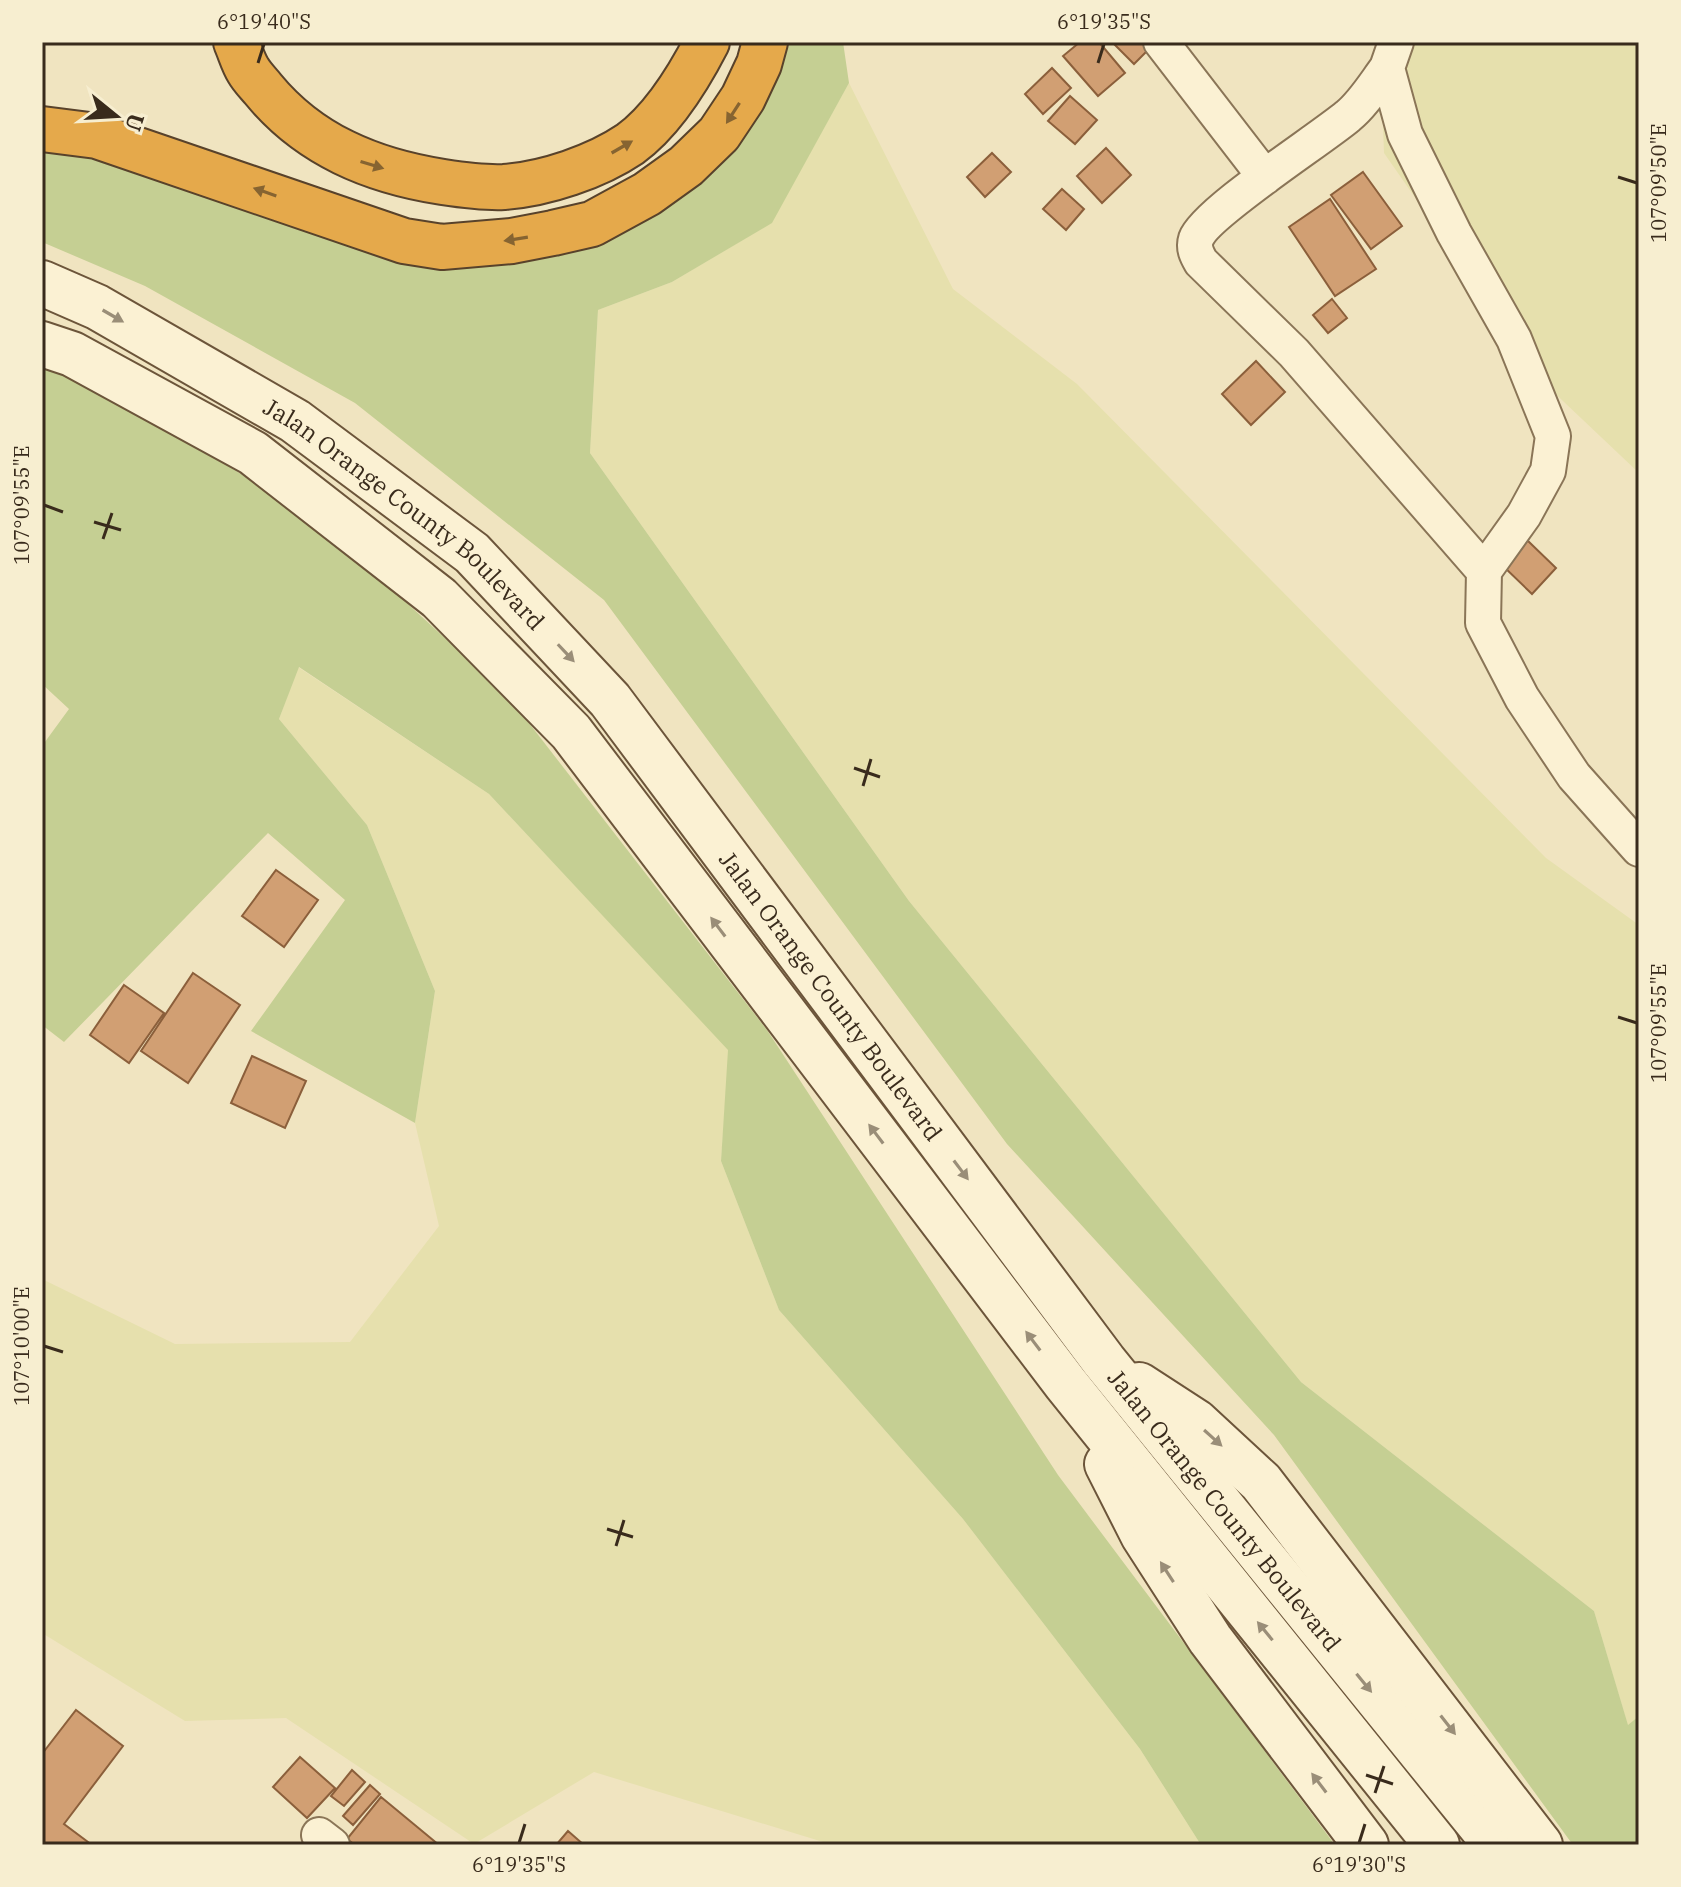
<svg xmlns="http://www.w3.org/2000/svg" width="1681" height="1887" font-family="'IBM Plex Serif',serif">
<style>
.farmland{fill:#e6e0ad}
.green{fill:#c5cf93}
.building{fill:#d19f73;stroke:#8b5f3b;stroke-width:2}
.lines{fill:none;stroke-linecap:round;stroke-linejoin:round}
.minor-casing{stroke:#8a7557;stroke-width:38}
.secondary-casing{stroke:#6c553a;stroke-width:48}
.motorway-casing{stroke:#58422b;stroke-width:48}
.minor{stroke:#fbf1d3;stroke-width:34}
.secondary{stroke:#fbf1d3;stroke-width:44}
.motorway{stroke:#e5a94b;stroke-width:44}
.oneway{fill:#866431}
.oneway2{fill:#9a8e78}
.ticks{fill:none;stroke:#392b1c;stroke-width:3}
.labels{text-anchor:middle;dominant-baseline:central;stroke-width:8;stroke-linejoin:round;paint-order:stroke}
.street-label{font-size:24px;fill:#392b1c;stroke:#f7eed0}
.neatline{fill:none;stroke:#392b1c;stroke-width:3}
.ticks-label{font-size:20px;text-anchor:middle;fill:#392b1c}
</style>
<rect width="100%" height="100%" fill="#f0e4c0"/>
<!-- farmland -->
<path class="farmland" d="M1380 42H1639V473L1545 384 1384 153Z
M849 83 953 289 1077 384 1546 858 1639 925V1716L1628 1726 1594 1611 1301 1382 909 901 590 453 598 310 672 282 771 223Z
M298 667 489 794 729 1050 721 1161 779 1310 963 1519 1140 1749 1201 1845H833L594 1772 474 1844 286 1718 185 1721 42 1633V1279L175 1344 350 1342 439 1226 415 1123 435 991 367 825 279 719Z"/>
<!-- green -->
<path class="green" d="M787 42H843L849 83 772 223 672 282 598 310 590 453 909 901 1301 1382 1594 1611 1628 1725 1639 1716V1845H1573L1274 1435 1007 1144 604 600 355 403 145 286 42 242V128L469 252 669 203 782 62Z
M42 360 87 377 322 525 508 696 767 1030 1058 1475 1335 1845H1201L1140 1749 963 1519 779 1310 721 1161 728 1050 489 794 299 667 279 719 367 825 435 991 415 1123 251 1031 345 900 268 833 64 1042 42 1025V746L69 709 42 684Z"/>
<!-- building -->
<path class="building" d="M1080 42H1099L1125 73 1098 96 1063 56Z
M1112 42H1156L1134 64Z
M1052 68 1071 88 1043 114 1025 94Z
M1070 96 1097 120 1075 144 1048 121Z
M1106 148 1131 175 1102 203 1077 176Z
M992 153 1011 172 985 197 967 177Z
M1363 172 1402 226 1371 249 1331 195Z
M1062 189 1084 209 1066 230 1043 209Z
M1330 199 1376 269 1335 296 1289 227Z
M1332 299 1347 318 1328 333 1313 315Z
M1256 361 1285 392 1251 425 1222 394Z
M1527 540 1556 568 1532 594 1502 565Z
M276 870 318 900 284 947 242 916Z
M193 973 240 1005 188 1083 141 1051Z
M124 985 164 1013 129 1063 90 1035Z
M252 1056 306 1081 285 1128 231 1103Z
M76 1710 123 1746 64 1824 92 1845H42V1754Z
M300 1757 335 1788 307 1818 273 1787Z
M352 1770 365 1782 344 1806 331 1796Z
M370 1785 380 1794 353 1825 343 1816Z
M381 1797 439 1845H355L347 1839Z
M568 1831 584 1845H556Z"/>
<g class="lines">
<defs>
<path id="minor" d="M1161 42 1265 177
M1396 42 1387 68 1405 134 1454 233 1514 339 1553 436 1548 471 1524 515 1484 571 1483 623 1522 698 1574 776 1639 849
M1387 68C1375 84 1363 104 1348 116 1321 139 1205 213 1196 239 1193 248 1197 255 1201 262L1294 353 1484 571
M319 1835 332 1845"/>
<g id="secondary">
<path id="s1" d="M42 283 97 307 295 421 472 553 610 700 1104 1361 1496 1845"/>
<path d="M42 344 72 354 253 453 439 598 571 732 1066 1384 1437 1845"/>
<path d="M1139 1385 1196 1422 1261 1482 1540 1845"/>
<path d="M1107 1464 1143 1535 1210 1639 1366 1845"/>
</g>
<path id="motorway" d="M236 42C240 51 243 62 248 70 252 77 258 83 263 89 309 145 372 171 443 182 463 185 484 188 504 187 545 184 596 167 630 144 663 120 689 77 707 42
M42 129 97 136 404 241 442 247 512 241 553 233 592 224 647 194 686 166 719 134 743 98 759 64 765 42"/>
</defs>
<!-- minor casing -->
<use href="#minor" class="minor-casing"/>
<!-- secondary casing -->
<use href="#secondary" class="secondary-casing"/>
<!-- motorway casing -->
<use href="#motorway" class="motorway-casing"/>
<!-- minor -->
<use href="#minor" class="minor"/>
<!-- secondary -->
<use href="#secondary" class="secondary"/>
<!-- motorway -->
<use href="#motorway" class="motorway"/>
</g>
<!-- one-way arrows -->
<defs><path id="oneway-solid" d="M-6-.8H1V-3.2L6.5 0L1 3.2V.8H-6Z" transform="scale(2)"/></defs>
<g class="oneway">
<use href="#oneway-solid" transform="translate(733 113) rotate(123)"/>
<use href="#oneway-solid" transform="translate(622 147) rotate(-30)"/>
<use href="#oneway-solid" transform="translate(372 165) rotate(17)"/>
<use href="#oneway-solid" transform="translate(265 192) rotate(-161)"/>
<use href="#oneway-solid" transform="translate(516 239) rotate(171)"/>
</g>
<g class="oneway2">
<use href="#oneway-solid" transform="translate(113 316) rotate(30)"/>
<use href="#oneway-solid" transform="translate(566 653) rotate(47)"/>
<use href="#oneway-solid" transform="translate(718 927) rotate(-127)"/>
<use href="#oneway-solid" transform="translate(876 1134) rotate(-127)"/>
<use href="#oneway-solid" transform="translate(961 1170) rotate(53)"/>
<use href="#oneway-solid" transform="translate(1033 1341) rotate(-127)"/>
<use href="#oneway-solid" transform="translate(1213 1438) rotate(42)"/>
<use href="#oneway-solid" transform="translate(1167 1572) rotate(-123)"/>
<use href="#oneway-solid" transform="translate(1265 1631) rotate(-129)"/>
<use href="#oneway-solid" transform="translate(1364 1683) rotate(51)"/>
<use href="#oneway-solid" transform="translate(1448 1725) rotate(52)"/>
<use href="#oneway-solid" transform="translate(1319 1783) rotate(-127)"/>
</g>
<!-- ticks -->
<path class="ticks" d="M258 63 264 44M1098 63 1104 44M1618 177 1637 183M44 505 63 512M94 522 121 530M103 539 112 513M854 768 880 777M863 786 871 759M1618 1017 1637 1023M44 1346 63 1352M607 1529 633 1537M616 1546 624 1520M1366 1775 1393 1784M1375 1793 1384 1766M519 1843 525 1824M1359 1843 1365 1824"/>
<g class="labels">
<!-- street labels -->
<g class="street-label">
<text stroke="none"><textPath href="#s1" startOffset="432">Jalan Orange County Boulevard</textPath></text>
<text stroke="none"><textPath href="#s1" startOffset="1080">Jalan Orange County Boulevard</textPath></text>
<text stroke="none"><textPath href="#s1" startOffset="1728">Jalan Orange County Boulevard</textPath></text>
</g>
</g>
<!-- border -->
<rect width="1681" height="1887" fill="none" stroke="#f7eed0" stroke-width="88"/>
<!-- north arrow -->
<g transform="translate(116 116) rotate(108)" stroke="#f7eed0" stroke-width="6" paint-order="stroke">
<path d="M0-6L14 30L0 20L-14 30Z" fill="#392b1c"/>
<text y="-12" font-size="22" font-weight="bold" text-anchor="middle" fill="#392b1c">U</text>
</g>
<rect x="44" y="44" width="1593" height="1799" class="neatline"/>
<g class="ticks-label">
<text x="264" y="29">6°19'40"S</text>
<text x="1104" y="29">6°19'35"S</text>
<text transform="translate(1659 183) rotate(-90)" y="7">107°09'50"E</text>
<text transform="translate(22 505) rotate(-90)" y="7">107°09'55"E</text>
<text transform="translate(1659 1023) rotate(-90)" y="7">107°09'55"E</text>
<text transform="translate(22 1346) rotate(-90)" y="7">107°10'00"E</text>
<text x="519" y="1872">6°19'35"S</text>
<text x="1359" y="1872">6°19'30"S</text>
</g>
</svg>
